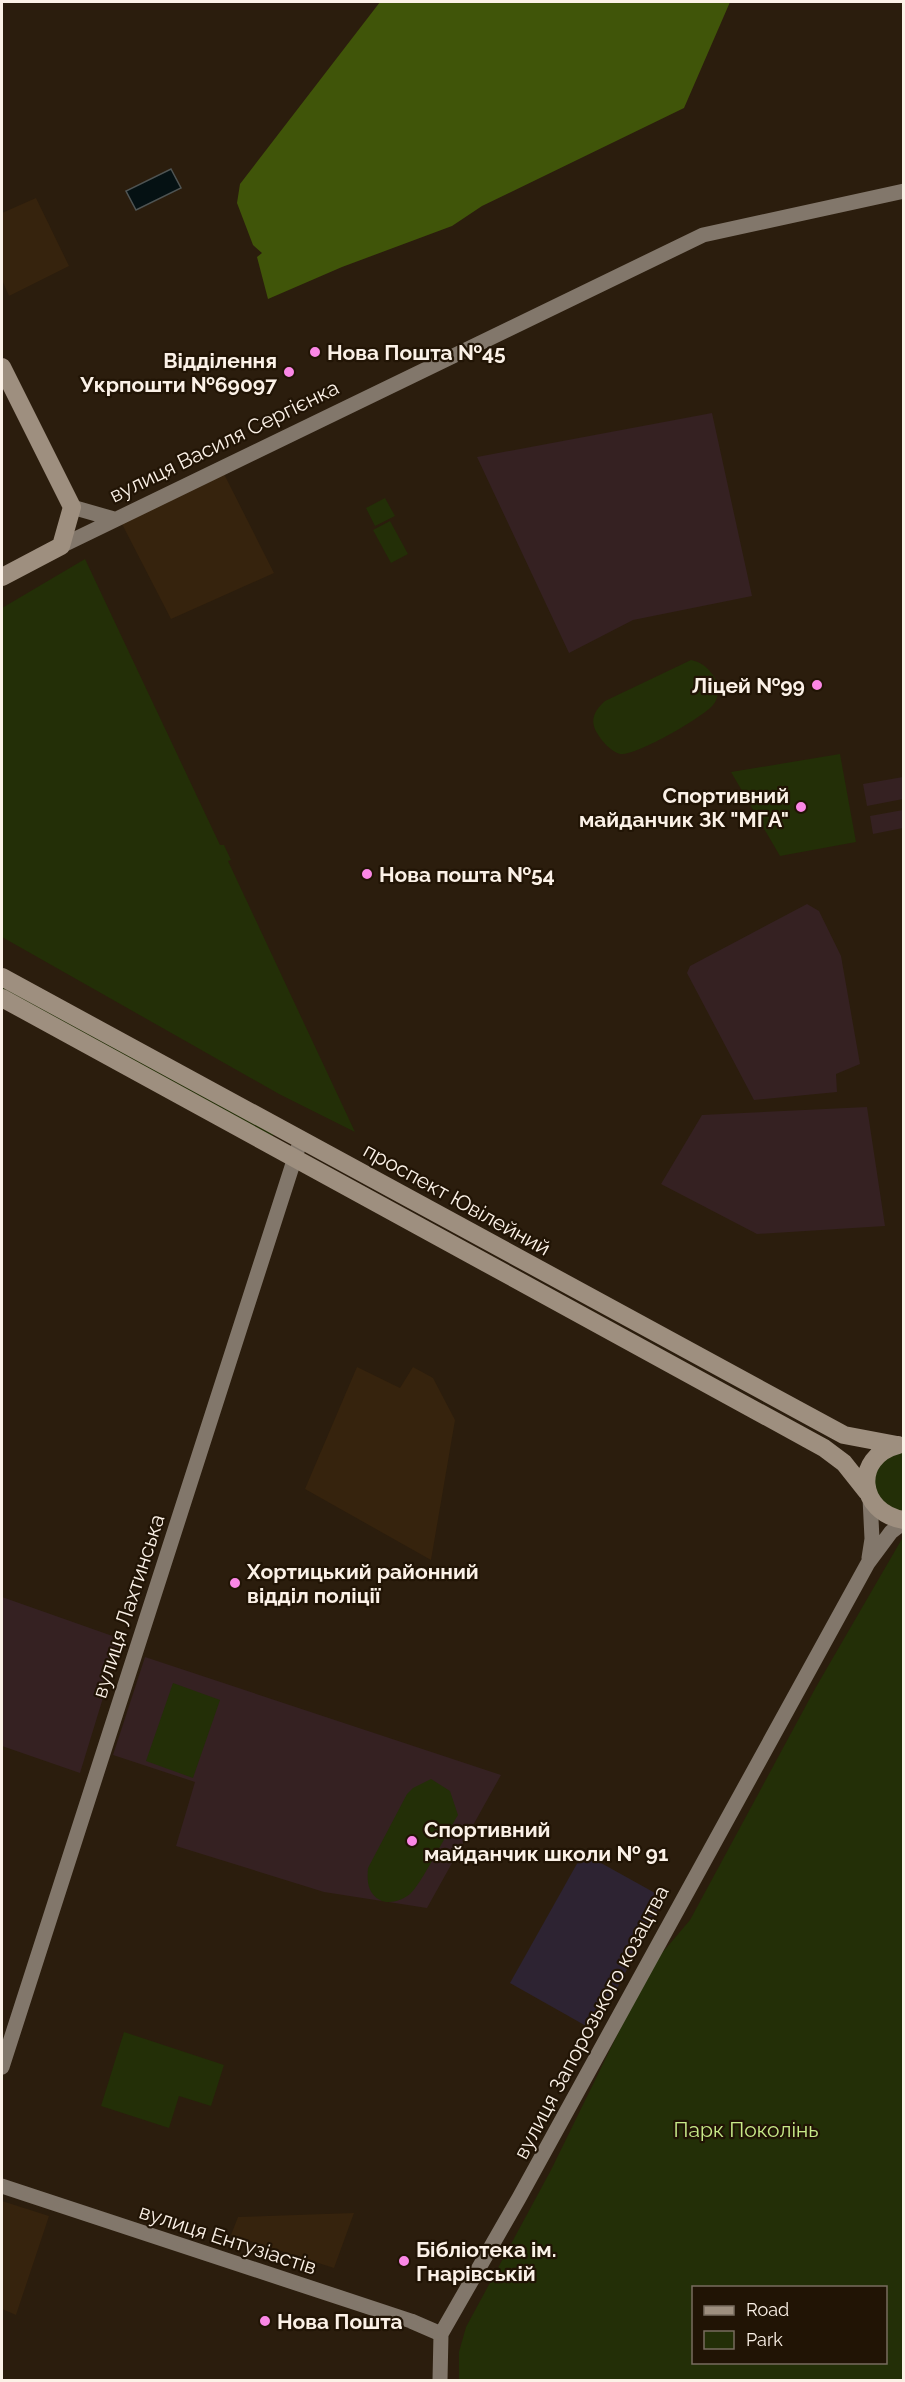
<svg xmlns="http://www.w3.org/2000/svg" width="905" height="2382" font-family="Raleway,sans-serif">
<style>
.built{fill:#36230d}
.education{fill:#352122}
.medical{fill:#2d2332}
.green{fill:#232f07;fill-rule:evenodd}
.forest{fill:#405509}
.water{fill:#051113;stroke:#4f5453;stroke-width:1.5}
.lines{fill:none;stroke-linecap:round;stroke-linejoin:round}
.secondary{stroke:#82776b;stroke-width:15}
.primary{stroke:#9e8f7f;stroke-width:18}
.poi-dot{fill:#fb87e6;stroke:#211405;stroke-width:2}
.labels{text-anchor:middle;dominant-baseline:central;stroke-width:4.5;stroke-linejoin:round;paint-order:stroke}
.poi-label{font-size:21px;font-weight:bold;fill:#fbf1e7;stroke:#211405;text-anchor:start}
.street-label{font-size:21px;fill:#fbf1e7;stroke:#211405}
.park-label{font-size:21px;fill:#c8ea89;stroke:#211405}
</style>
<rect width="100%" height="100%" fill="#2b1d0d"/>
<!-- built -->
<path class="built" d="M36 198 69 266 9 296 2 280V213Z
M224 474 274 573 171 619 122 524Z
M357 1367 400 1388 413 1367 433 1378 455 1420 431 1560 305 1489Z
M2 2201 49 2216 16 2315 2 2309Z
M354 2213 334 2268 231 2235 238 2217Z"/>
<!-- education -->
<path class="education" d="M712 413 752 596 633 620 569 653 477 457Z
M903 777V799L867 806 863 784Z
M903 810V828L873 834 870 816Z
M807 904 819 911 841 956 860 1064 836 1074 837 1092 754 1100 687 973 690 966Z
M867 1107 885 1226 757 1234 661 1184 702 1115Z
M2 1597 121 1639 80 1773 2 1746Z
M145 1657 501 1775 427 1908 324 1892 176 1846 195 1782 113 1755Z"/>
<!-- medical -->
<path class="medical" d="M583 1853 664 1898 595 2031 510 1983Z"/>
<!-- green -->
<path class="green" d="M385 498 395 516 375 526 366 508Z
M390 521 408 554 391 563 373 530Z
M85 559 220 845H224L231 860 228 861 355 1132 279 1094 2 937V608Z
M691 660C701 662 707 667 713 675 719 683 720 697 713 705 702 718 636 756 620 754 611 752 601 740 597 733 589 720 595 710 605 701Z
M840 754 856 842 780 856 731 772Z
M2 984 274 1133 272 1138 2 989Z
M903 1449V1516L877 1502C873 1467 870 1465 903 1449Z
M903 1537V2380H459V2352L466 2327 551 2170 651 1966 690 1920 816 1687ZM694 2288H886V2362H694Z
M173 1683 220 1700 193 1778 146 1761Z
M431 1779 450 1791 458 1815C449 1829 420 1887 410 1894 403 1900 388 1905 380 1900 367 1893 367 1880 368 1868L407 1794 413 1788Z
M124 2032 224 2065 211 2106 179 2096 169 2128 101 2106Z"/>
<!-- forest -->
<path class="forest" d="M380 2H730L684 108 482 206 452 226 342 267 268 299 257 257 262 253 253 245 237 203 240 184Z"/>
<!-- water -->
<path class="water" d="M171 169 181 188 136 210 126 191Z"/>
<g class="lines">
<!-- secondary -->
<path class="secondary" d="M72 507 114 519
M61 546 703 235 904 191
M869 1558 872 1539 870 1498
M2 2067 298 1148
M2 2186 411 2321 441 2334
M440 2380 441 2334 519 2198 868 1563 891 1532 904 1522"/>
<!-- primary -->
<path class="primary" d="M2 367 72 507 61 546 2 577
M2 977 844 1435 897 1445
M2 998 824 1448 844 1463 867 1492
M898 1445C852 1457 858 1513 904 1520"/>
</g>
<!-- markers -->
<g class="poi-dot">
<circle cx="315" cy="352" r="6"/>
<circle cx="289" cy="372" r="6"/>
<circle cx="817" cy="685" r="6"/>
<circle cx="801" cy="807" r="6"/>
<circle cx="367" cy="874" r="6"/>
<circle cx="235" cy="1583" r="6"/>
<circle cx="412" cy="1841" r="6"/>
<circle cx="404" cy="2261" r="6"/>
<circle cx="265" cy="2321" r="6"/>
</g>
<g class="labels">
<!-- poi labels -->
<g class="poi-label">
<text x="327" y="352">Нова Пошта №45</text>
<text x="277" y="360" text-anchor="end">Відділення<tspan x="277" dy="24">Укрпошти №69097</tspan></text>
<text x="805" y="685" text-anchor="end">Ліцей №99</text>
<text x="789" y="795" text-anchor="end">Спортивний<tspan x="789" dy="24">майданчик ЗК "МГА"</tspan></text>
<text x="379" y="874">Нова пошта №54</text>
<text x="247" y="1571">Хортицький районний<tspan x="247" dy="24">відділ поліції</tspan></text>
<text x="424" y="1829">Спортивний<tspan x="424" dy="24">майданчик школи № 91</tspan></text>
<text x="416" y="2249">Бібліотека ім.<tspan x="416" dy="24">Гнарівській</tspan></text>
<text x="277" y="2321">Нова Пошта</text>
</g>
<!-- street labels -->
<g class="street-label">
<text transform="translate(224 441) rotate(-26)">вулиця Василя Сергієнка</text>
<text transform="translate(457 1199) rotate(29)">проспект Ювілейний</text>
<text transform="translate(128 1606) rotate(-72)">вулиця Лахтинська</text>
<text transform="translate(591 2022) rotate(-62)">вулиця Запорозького козацтва</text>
<text transform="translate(228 2239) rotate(18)">вулиця Ентузіастів</text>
</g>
<!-- park labels -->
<g class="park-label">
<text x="746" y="2129">Парк Поколінь</text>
</g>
</g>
<!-- border -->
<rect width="905" height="2382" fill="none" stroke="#fbf1e7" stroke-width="6"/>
<!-- legend -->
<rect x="692" y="2286" width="195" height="78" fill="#211405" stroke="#786c5f" stroke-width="1.5"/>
<rect x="704" y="2306" width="30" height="9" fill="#9e8f7f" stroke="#786c5f" stroke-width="1.5"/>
<text x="746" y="2316" font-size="18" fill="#fbf1e7">Road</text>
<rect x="704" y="2331" width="30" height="18" fill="#232f07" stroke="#786c5f" stroke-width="1.5"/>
<text x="746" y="2346" font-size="18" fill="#fbf1e7">Park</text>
</svg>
